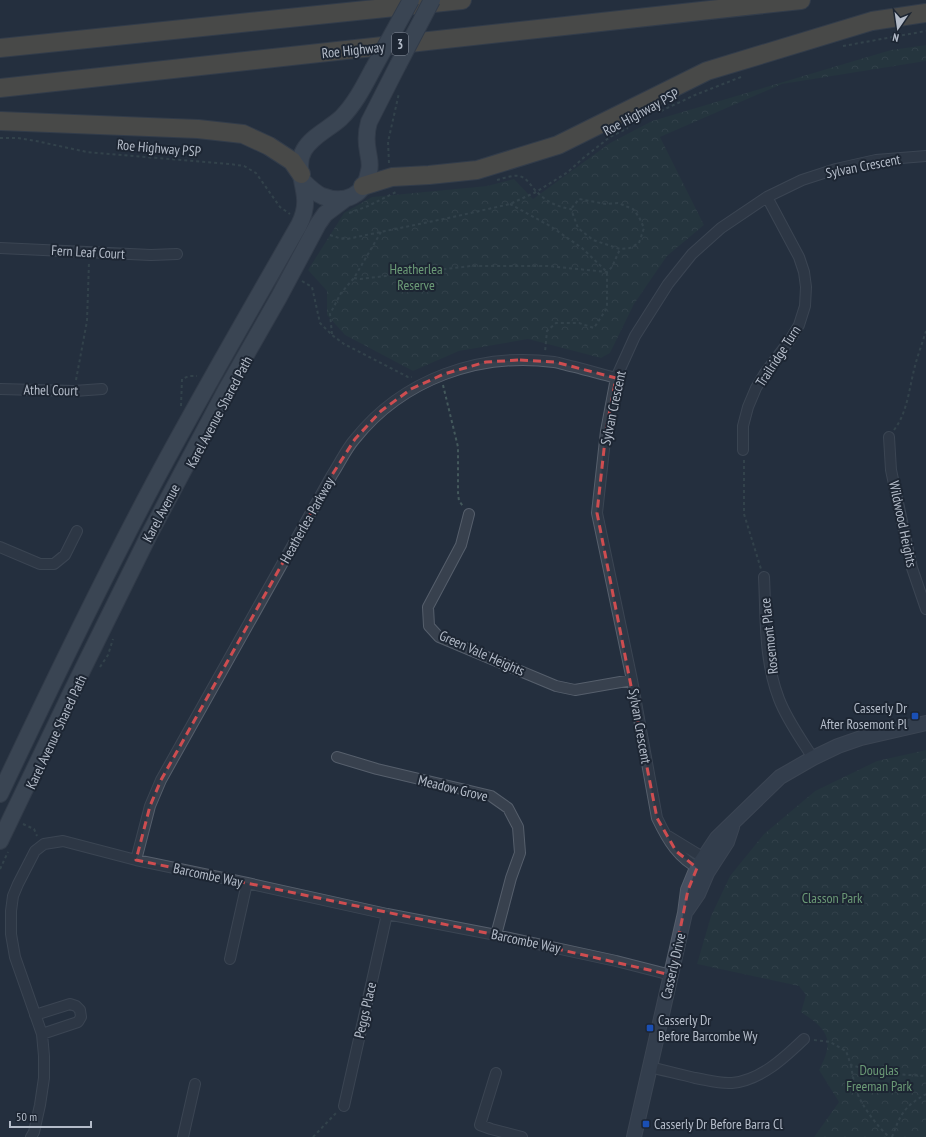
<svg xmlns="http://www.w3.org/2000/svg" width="926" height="1137" font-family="'PT Sans Narrow',sans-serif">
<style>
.forest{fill:url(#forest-crowns)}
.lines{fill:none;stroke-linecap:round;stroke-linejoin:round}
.street-casing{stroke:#565f6c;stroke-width:12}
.secondary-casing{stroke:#565f6c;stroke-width:16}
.primary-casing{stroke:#414a57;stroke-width:18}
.highway-casing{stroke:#434c59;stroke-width:20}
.path{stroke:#44595c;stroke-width:2;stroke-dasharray:3 3;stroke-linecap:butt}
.street{stroke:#38414e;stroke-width:10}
.secondary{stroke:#465061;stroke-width:14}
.primary{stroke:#56606e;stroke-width:16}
.highway{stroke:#746855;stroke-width:18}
.primary-bridge-casing{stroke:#414a57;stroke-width:18;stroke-linecap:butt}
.primary-bridge{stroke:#56606e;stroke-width:16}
.marked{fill:none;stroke:#ce4d50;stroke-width:3;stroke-dasharray:8 5;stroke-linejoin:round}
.transit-dot{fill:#1a4fb4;stroke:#1d2633;stroke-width:1.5}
.labels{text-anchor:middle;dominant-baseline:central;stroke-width:4;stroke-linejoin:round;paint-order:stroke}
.shield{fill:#1d2633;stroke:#878f9c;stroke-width:1}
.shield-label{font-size:13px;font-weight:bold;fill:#b4bcc9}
.street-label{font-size:14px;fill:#b4bcc9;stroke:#1d2633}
.park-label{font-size:14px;fill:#6b9a76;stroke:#1d2633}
.poi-label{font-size:14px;fill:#b4bcc9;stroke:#1d2633;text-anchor:start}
</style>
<defs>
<pattern id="forest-crowns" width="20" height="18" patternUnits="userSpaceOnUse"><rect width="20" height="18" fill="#263c3f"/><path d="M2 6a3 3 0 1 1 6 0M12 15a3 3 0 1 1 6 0" fill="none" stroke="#435659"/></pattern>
</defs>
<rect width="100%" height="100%" fill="#242f3e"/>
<!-- forest -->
<path class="forest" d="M926 45V61L782 84 660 137 704 225 667 256 634 304 610 353 601 358 528 339 459 351 413 371 345 335 327 315V291L308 270 344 213 372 197 487 186 514 179 533 199 610 143 652 121 891 50Z
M926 750V1137H814L839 1102 819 1070C822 1064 826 1056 827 1049 831 1031 814 1021 801 1012L806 995 799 986 697 964 711 916 730 876 764 834 815 791 877 761Z"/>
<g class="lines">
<defs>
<path id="street" d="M0 248 151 255 177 254
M0 389 74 391 102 389
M889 437 891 470 912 568 926 609
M743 450V426L748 407 756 388 765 373 790 340 799 325 805 306 806 287 804 272 799 257 767 197
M469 514 461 545 428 607 429 626 439 637 556 686 575 690 632 680
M0 547 40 564H54L65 555 77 531
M764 577C766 617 764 661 779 699 787 720 801 739 813 758
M337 757 377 769 491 796 508 808 518 827 520 853 511 878 496 935
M668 836 709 861
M136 860 150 806 161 780 332 475C340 463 346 449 355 439 403 379 479 352 554 362 561 363 568 366 575 367 589 371 602 374 616 378
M701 870C678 858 668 841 657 818L632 680 597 513 606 431 616 378 635 336 668 284 692 254 721 228 767 197 802 180 836 169 876 160 926 156
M230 959 247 883
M35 1015 70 1004 76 1006 80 1010 81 1017 78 1022 42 1034
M650 1067C665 1071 680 1074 695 1078 707 1080 720 1084 732 1083 761 1080 784 1058 804 1039
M496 1073 480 1125 491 1129 522 1137
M344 1106 387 914
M31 1137 34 1132 40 1105 44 1078V1056L42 1034 15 957 11 934V911L13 896 18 884 35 851 44 844 63 841 136 860 247 883 387 914 496 935 616 961 671 975
M183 1137 195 1084"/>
<path id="secondary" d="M687 910 698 894 707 873 727 842 732 827
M634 1137 685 913 688 890 697 868 717 838 780 777 813 758 838 746 861 738 926 723"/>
<path id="primary" d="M303 181C309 187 315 193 322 196 345 205 365 195 369 171 371 164 369 159 368 152 366 142 366 132 369 122L398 65
M0 794C50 688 101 582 156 479 202 393 251 309 299 225 303 217 306 208 305 198 304 182 295 165 304 150 312 136 329 129 341 118 355 104 364 86 373 69
M0 841 71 693 150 533 226 390 279 297 318 224 325 214 345 199"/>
<path id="highway" d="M0 48 462 0
M0 88 801 0
M0 121 198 129 243 134 269 146 292 161 301 174
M363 186 392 177 429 175 477 170 558 145 707 71 872 21 926 13"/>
</defs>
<!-- street casing -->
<use href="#street" class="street-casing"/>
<!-- secondary casing -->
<use href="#secondary" class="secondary-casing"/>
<!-- primary casing -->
<use href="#primary" class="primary-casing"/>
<!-- highway casing -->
<use href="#highway" class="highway-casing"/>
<!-- path -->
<path class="path" d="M843 46 926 31
M661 111 695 95 741 77
M0 138H18L36 141 87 152 230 164 244 166 256 173 280 207 290 214
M389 163 388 142 399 93
M497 180C504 178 512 175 519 176 528 178 531 187 538 193 547 202 558 207 571 209L578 228 593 240 620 249 630 248 639 243 644 228 639 217 633 209 618 203 606 204 579 199 571 209
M510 204 550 226 582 248 607 272V308L594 328 579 323H556L547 331 545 352
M349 213 368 206 396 192
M330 235 339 238 347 239 453 217 510 204 536 192 568 172 582 159 610 137 628 128
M354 278 360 279 471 266H548L607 272 612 267 620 249
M302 281 312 287 320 323 332 335 344 344 408 377H412
M332 334 330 314 341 293 354 278 381 232
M76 380 87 321 89 262
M443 385 458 447V493L459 501 463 506
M181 406 182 379 189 376H197
M894 430C907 413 909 390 914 370 917 357 922 344 926 331
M744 460V514L761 569
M100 667 108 655 113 639
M23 824 34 829 37 836
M0 869 8 852
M814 1040 830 1042 846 1051 851 1065 879 1073 926 1076
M851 1065C852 1073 854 1082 856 1090 861 1105 877 1126 889 1137
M313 1137 337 1112
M892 1137C901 1113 904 1107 926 1094"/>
<!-- street -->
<use href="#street" class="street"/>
<!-- secondary -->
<use href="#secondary" class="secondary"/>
<!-- primary -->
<use href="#primary" class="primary"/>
<!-- highway -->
<use href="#highway" class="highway"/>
<defs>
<path id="primary-bridge" d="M398 65 432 0
M373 69 411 0"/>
</defs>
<!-- primary-bridge casing -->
<use href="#primary-bridge" class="primary-bridge-casing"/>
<!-- primary-bridge -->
<use href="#primary-bridge" class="primary-bridge"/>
</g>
<!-- marked area -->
<path d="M0 0H926V1137H0ZM520 360 555 362 616 378 606 431 597 513 657 818 676 851 697 868 688 890 671 975 496 935 136 860 150 806 161 780 332 475 355 439 381 411 411 389 444 374 486 362Z" fill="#242f3e" fill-opacity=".55" fill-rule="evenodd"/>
<path class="marked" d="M520 360 555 362 616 378 606 431 597 513 657 818 676 851 697 868 688 890 671 975 496 935 136 860 150 806 161 780 332 475 355 439 381 411 411 389 444 374 486 362Z"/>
<!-- markers -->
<g class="transit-dot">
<rect x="911" y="712" width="8" height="8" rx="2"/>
<rect x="646" y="1024" width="8" height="8" rx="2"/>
<rect x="642" y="1120" width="8" height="8" rx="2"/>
</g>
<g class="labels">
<!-- shield labels -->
<rect class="shield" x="392" y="33" width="16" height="22" rx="3"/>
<g class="shield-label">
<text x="400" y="44">3</text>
</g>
<!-- street labels -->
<g class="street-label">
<text transform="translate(353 50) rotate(-6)">Roe Highway</text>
<text transform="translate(641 112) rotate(-28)">Roe Highway PSP</text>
<text transform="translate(159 148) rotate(5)">Roe Highway PSP</text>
<text transform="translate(863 166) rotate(-11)">Sylvan Crescent</text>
<text transform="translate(88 252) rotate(3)">Fern Leaf Court</text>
<text transform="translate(778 356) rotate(-57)">Trailridge Turn</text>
<text transform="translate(51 390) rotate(1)">Athel Court</text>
<text transform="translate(613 408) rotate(-78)">Sylvan Crescent</text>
<text transform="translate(219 412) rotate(-62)">Karel Avenue Shared Path</text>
<text transform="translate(161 513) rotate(-62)">Karel Avenue</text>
<text transform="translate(307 520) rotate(-61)">Heatherlea Parkway</text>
<text transform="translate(903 524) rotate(78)">Wildwood Heights</text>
<text transform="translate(769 636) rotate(-96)">Rosemont Place</text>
<text transform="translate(482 653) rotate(24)">Green Vale Heights</text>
<text transform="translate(640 726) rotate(80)">Sylvan Crescent</text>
<text transform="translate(56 732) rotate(-65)">Karel Avenue Shared Path</text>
<text transform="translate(453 788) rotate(14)">Meadow Grove</text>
<text transform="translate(208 875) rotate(12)">Barcombe Way</text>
<text transform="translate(526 941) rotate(12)">Barcombe Way</text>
<text transform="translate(673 966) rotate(-77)">Casserly Drive</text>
<text transform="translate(365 1010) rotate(-77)">Peggs Place</text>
</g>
<!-- park labels -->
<g class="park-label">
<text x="416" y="269">Heatherlea<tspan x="416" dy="16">Reserve</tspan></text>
<text x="832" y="898">Classon Park</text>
<text x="879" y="1070">Douglas<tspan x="879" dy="16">Freeman Park</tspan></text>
</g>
<!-- poi labels -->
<g class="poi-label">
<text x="907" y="708" text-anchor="end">Casserly Dr<tspan x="907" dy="16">After Rosemont Pl</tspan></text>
<text x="658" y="1020">Casserly Dr<tspan x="658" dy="16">Before Barcombe Wy</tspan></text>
<text x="654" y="1124">Casserly Dr Before Barra Cl</text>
</g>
</g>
<!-- north arrow -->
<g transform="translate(898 28) rotate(193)" stroke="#1d2633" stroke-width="3" paint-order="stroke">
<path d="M0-3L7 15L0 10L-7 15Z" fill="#b4bcc9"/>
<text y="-6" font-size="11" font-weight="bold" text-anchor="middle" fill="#b4bcc9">N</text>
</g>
<!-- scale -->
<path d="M10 1121v6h81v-6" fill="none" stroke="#b4bcc9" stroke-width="2"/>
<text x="16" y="1121" font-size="12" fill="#b4bcc9" stroke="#1d2633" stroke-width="3" paint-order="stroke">50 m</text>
</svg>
